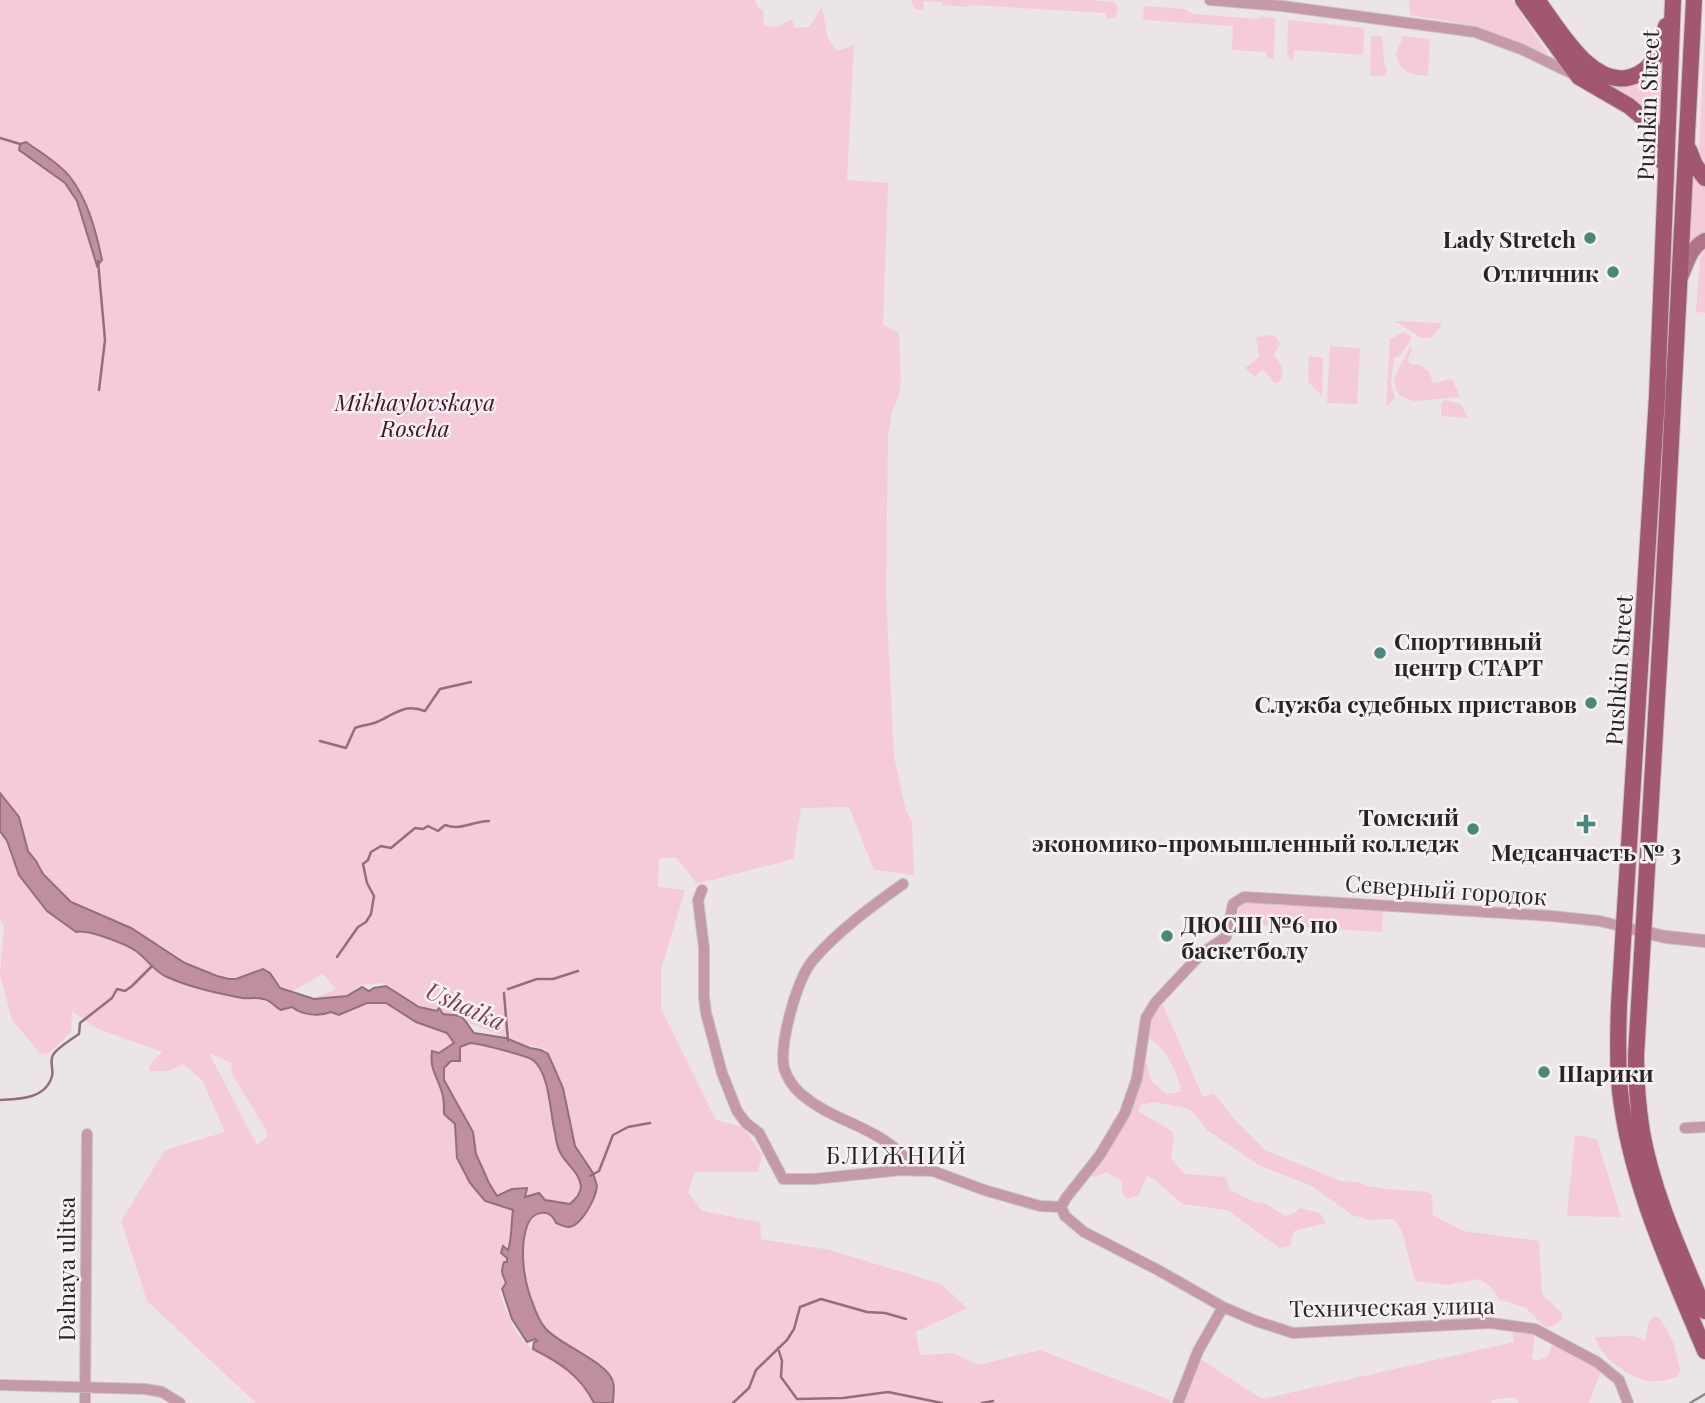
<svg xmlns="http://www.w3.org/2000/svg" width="1705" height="1403" font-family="'Playfair Display',serif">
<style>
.green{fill:#f6cbd8;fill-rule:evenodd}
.water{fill:#bf8f9e;stroke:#926f7a;stroke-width:2;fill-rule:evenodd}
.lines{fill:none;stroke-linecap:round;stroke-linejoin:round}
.stream{stroke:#926f7a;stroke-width:2.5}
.minor-casing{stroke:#c8c2c4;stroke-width:12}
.tertiary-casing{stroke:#c8c2c4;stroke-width:14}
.secondary-casing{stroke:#c8c2c4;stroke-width:16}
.primary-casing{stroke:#c8c2c4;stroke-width:18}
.minor{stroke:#c599a7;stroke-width:10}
.tertiary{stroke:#c599a7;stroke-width:12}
.secondary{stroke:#b17388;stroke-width:14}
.primary{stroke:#a15772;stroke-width:16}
.rail{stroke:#8e898b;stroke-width:2.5}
.poi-dot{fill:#47897b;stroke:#f9f2f4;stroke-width:2.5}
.labels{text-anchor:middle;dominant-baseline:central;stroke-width:5;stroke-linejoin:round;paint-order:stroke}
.street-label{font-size:23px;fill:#282526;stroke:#f9f2f4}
.poi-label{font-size:23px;font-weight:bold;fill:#282526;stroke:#f9f2f4;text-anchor:end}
.park-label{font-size:23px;font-style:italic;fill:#4a1029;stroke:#f9f2f4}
.water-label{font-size:24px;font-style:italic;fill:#7e3f56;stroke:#f9f2f4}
.neighbourhood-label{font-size:24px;letter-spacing:2px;fill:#282526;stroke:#f9f2f4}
</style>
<rect width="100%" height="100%" fill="#ebe5e7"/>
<!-- green -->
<path class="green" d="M0 0H755L758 7 763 10 764 26 778 27 792 19 794 28 809 27 822 7 828 39 837 51 854 45 847 180 888 183 883 325 899 333 901 381 899 395 892 412 888 436 886 595 894 756 906 811 912 822 914 875 874 870 849 807 801 808 793 859 697 884 676 857 659 859 658 887 685 890 661 970V1009L716 1120 743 1127 762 1155 758 1172H695L688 1192 702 1211 760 1222 761 1239 830 1250 941 1284 967 1308 916 1332 920 1355 954 1353 978 1365 1040 1350 1170 1400 1169 1403H613C613 1397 615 1388 613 1382 608 1362 560 1345 546 1329 538 1321 534 1306 530 1296 524 1278 521 1245 527 1227 531 1211 550 1207 556 1223 559 1224 564 1227 568 1227 581 1227 596 1198 597 1186L593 1173 575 1146 563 1088 545 1049 524 1044 451 1016 445 1017 407 999 385 983 360 985 347 995 315 998 336 989 323 974 291 992 280 988 257 970 251 974 229 979 200 970 160 945 71 902 43 874 36 861 28 851 19 817 0 793Z
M911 0H1090L1114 2 1118 7 1116 16 1107 20 1106 13 970 5 968 7 942 5V2L924 1 923 10 915 9Z
M1409 0H1512L1548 54 1477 26 1410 15Z
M1144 6 1184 9 1193 14 1259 19 1260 17 1275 18 1274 59 1267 58V52L1232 50 1233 26 1143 20Z
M1288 20 1364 28 1363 55 1294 50 1293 60H1291L1287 54Z
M1705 25V165L1701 159 1699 149Z
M1371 36H1381L1382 39 1384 63 1387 71 1384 76H1370Z
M1403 36 1430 39 1428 76C1411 75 1400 72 1396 54Z
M1664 54 1660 129 1649 113 1600 82 1611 83Z
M1691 170 1705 185V234L1688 247Z
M1705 250V313L1696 312 1700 258Z
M1395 321 1440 323 1441 327 1430 338H1421Z
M1404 332 1410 335 1411 340 1400 356 1394 358 1391 383 1395 399 1386 407 1390 339Z
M1273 335 1277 338 1280 344 1274 355 1283 368 1281 380 1277 383 1273 382 1264 370 1259 372 1255 377 1245 368 1259 357 1256 337Z
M1330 346 1360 348 1357 404 1327 403Z
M1410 347 1412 350 1408 359 1410 364 1420 365 1429 371 1433 383 1452 379 1460 397 1414 401 1402 397 1396 390 1394 378Z
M1309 356 1323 358 1322 396 1308 382Z
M1444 400 1461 404 1468 418 1441 416V405Z
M0 831C7 841 8 851 13 862 19 876 63 921 76 932 88 929 126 944 136 951 146 958 152 970 164 976 182 985 206 992 226 995 248 998 264 996 281 1010L292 1006C312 1020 320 1007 340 1015L367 1003H386L416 1022 447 1033 454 1043 438 1053 432 1070 443 1095 444 1114 456 1124V1148L485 1201 513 1210 504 1280 506 1283 499 1292C507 1312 514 1335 532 1349 537 1352 543 1354 547 1356 568 1368 583 1381 594 1403H256L147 1301 121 1221 165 1150 225 1132 202 1080 183 1064 169 1071H149L150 1064 162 1052 96 1028 72 1011 71 1032 49 1053 41 1054 12 1020 0 975 4 925 0 920ZM209 1053 231 1063 232 1074 266 1130 267 1137 257 1145Z
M1249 900 1383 911 1382 932 1234 923 1241 903Z
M1162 1003 1203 1097 1214 1093 1235 1120 1265 1150 1340 1181 1359 1182 1366 1186 1386 1189 1428 1192 1432 1195 1433 1215 1463 1231 1539 1241 1542 1294 1562 1313V1319L1553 1326H1544L1526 1308 1499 1299 1491 1287 1479 1279 1448 1285 1415 1281 1402 1232 1394 1219 1370 1220 1352 1215 1310 1185 1260 1166 1207 1130 1190 1109 1155 1102 1141 1105 1138 1111 1172 1131 1174 1139 1171 1159 1185 1174 1226 1177 1230 1190 1257 1203 1263 1202 1285 1216 1295 1213 1299 1208 1320 1213 1326 1223 1294 1231 1290 1246 1280 1248 1227 1210 1182 1204 1155 1180 1147 1176 1138 1196 1126 1199 1122 1192V1181L1107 1172 1094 1177 1091 1175 1143 1062 1147 1064 1151 1080 1166 1094 1181 1092C1178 1071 1165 1047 1147 1037L1150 1020Z
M470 1043C479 1043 526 1055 532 1059 550 1071 550 1116 555 1135 557 1142 558 1150 562 1155 569 1165 580 1174 581 1187 581 1194 575 1200 570 1204L545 1200 535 1193 529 1198 512 1189 497 1196 476 1154 473 1132 444 1080V1068L451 1061H457L460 1046Z
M1575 1135 1597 1139 1621 1217 1568 1216 1567 1213Z
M1654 1316 1658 1317C1672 1335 1676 1348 1680 1370L1677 1377C1667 1380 1659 1382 1649 1381 1629 1378 1600 1357 1595 1337L1634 1336 1645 1341 1649 1322Z
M1512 1330 1535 1331 1532 1358 1538 1361 1548 1356 1553 1343 1602 1368 1589 1403H1519L1514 1397 1492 1400 1491 1403H1181L1200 1359 1262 1399 1514 1342Z"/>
<!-- water -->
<path class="water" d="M26 142C40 152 59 163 70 177 88 200 96 231 102 260L97 266 77 201 65 183 19 150 20 144Z
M0 793 19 817 28 851 36 861 43 874 71 902 131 928 185 963 217 976 229 979H236L263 969 270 973 280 988 314 999 347 996 362 987 369 991 374 988 386 986 419 1007 437 1011 439 1008 443 1014C467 1016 460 1015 474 1033L506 1038 530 1048 541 1050 548 1054 563 1088 575 1146 593 1173 597 1186C596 1198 581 1227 568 1227 565 1227 559 1224 556 1223 550 1207 532 1211 527 1226 520 1246 523 1276 530 1296 534 1306 538 1321 546 1329 560 1345 608 1362 613 1382 615 1388 613 1397 613 1403H594C581 1376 559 1362 533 1349L534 1342 537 1341 535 1339 527 1342 512 1319 502 1289 506 1283C503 1275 500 1272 504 1262H507V1258L501 1253 503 1246 508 1250C512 1239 511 1223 513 1210L485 1201 470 1183 457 1158 455 1124 444 1114C444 1109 444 1102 443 1097 440 1079 429 1072 432 1051L439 1053 454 1043 447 1033 416 1022 386 1003H367L339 1015 331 1012C319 1017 302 1015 292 1007L281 1010C275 1007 271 1000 263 999 256 997 249 999 242 998 217 993 188 987 165 976 153 970 147 959 136 951 126 944 88 929 76 932L47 911 19 875 7 841 0 831ZM470 1043C478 1043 528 1056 533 1060 550 1073 550 1114 555 1133 556 1139 557 1148 561 1154 567 1165 579 1172 581 1186 581 1194 575 1199 570 1204L545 1200 539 1193 525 1197 527 1188 512 1189 497 1196 489 1183 476 1154 473 1132 444 1080V1068L451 1061H460V1047Z"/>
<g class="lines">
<!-- stream -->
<path class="stream" d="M0 138 20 144
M98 261 105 340 99 390
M320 741 346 748 355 728C362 725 370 725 377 722 395 714 404 703 425 711L440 689 471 682
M337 957 358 927 366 922 371 914 374 896 367 883 363 864 368 860 371 852 381 846 391 848 415 828 423 829 428 826 438 831 445 825C462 831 473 821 489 821
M508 989 537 979H553L578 971
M504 993 508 1041
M0 1100C19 1099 46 1099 52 1076 54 1069 49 1062 53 1055 56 1049 72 1039 79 1034L80 1023 112 998 117 989 125 991 132 986 152 966
M590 1176 599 1171 613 1135 628 1127 650 1123
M778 1348 782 1361 781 1377 797 1399 843 1398 888 1392 942 1403
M733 1403 749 1388 756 1370 787 1340 794 1329 800 1307 821 1299 867 1312 885 1313 906 1319
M982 1403 993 1401"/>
<defs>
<path id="minor" d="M1210 0 1282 6 1475 32 1521 49 1577 76
M903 884C872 906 838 931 813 960 797 979 779 1043 784 1068 787 1078 793 1087 801 1094 840 1127 882 1124 916 1171
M702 890 698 900 704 948V997L706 1013 722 1073 737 1111 746 1123 759 1133 783 1179H814L901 1170 933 1171 984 1190 1040 1206 1061 1207
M1685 1128 1705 1127
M1061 1207 1066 1198 1100 1155 1125 1113 1137 1078 1146 1018 1155 1003 1201 954 1226 937 1233 904 1244 897 1551 916 1600 921 1643 932
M1061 1207 1065 1216 1084 1232 1158 1270 1223 1307 1256 1321 1293 1333 1490 1323 1535 1329 1597 1362 1619 1380 1628 1403
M0 1385 145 1389 162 1392 180 1403
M85 1403 87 1134
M1178 1403 1198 1351 1223 1307"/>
<path id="tertiary" d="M1643 932 1666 937 1705 941"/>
<path id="secondary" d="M1682 275C1688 261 1691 247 1705 240"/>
<path id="primary" d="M1523 0 1579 77 1629 106 1649 123 1655 133 1663 162
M1537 0C1558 27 1591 89 1631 77 1655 70 1661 47 1666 26
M1673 0 1657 397 1619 1005C1618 1033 1617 1063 1620 1091 1630 1182 1670 1267 1705 1351
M1694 0 1662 614 1636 1056C1636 1081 1638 1107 1642 1132 1653 1194 1681 1254 1705 1311
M1689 150 1695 165 1705 178"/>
</defs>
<!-- minor casing -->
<use href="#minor" class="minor-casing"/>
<!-- tertiary casing -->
<use href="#tertiary" class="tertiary-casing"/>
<!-- secondary casing -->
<use href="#secondary" class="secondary-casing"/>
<!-- primary casing -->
<use href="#primary" class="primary-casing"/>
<!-- minor -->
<use href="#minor" class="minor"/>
<!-- tertiary -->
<use href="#tertiary" class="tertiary"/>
<!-- secondary -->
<use href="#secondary" class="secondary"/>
<!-- primary -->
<use href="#primary" class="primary"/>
<!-- rail -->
<path class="rail" d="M1690 1403 1705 1394"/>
</g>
<!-- markers -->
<g class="poi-dot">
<circle cx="1590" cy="238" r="7"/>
<circle cx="1613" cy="272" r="7"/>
<circle cx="1380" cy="653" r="7"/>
<circle cx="1591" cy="703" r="7"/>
<path d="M1582.5 813.5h7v7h7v7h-7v7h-7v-7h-7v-7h7z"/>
<circle cx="1473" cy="829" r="7"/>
<circle cx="1167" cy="936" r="7"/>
<circle cx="1544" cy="1072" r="7"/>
</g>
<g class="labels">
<!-- street labels -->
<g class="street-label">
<text transform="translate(1647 105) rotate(-88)">Pushkin Street</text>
<text transform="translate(1618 670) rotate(-86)">Pushkin Street</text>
<text transform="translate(1446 889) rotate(4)">Северный городок</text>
<text transform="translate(65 1269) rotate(-90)">Dalnaya ulitsa</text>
<text transform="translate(1392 1306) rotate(-1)">Техническая улица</text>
</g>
<!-- poi labels -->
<g class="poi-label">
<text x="1576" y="238">Lady Stretch</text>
<text x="1599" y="272">Отличник</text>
<text x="1394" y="640" text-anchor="start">Спортивный<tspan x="1394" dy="26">центр СТАРТ</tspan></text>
<text x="1577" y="703">Служба судебных приставов</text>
<text x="1459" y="816">Томский<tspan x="1459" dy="26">экономико-промышленный колледж</tspan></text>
<text x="1586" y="851" text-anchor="middle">Медсанчасть № 3</text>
<text x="1181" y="923" text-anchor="start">ДЮСШ №6 по<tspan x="1181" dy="26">баскетболу</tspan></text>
<text x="1558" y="1072" text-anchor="start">Шарики</text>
</g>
<!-- park labels -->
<g class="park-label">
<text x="415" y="401">Mikhaylovskaya<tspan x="415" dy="26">Roscha</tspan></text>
</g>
<!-- water labels -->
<g class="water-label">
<text transform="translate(466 1005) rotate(24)">Ushaika</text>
</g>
<!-- neighbourhood labels -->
<g class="neighbourhood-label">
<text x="897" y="1154">БЛИЖНИЙ</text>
</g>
</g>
</svg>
